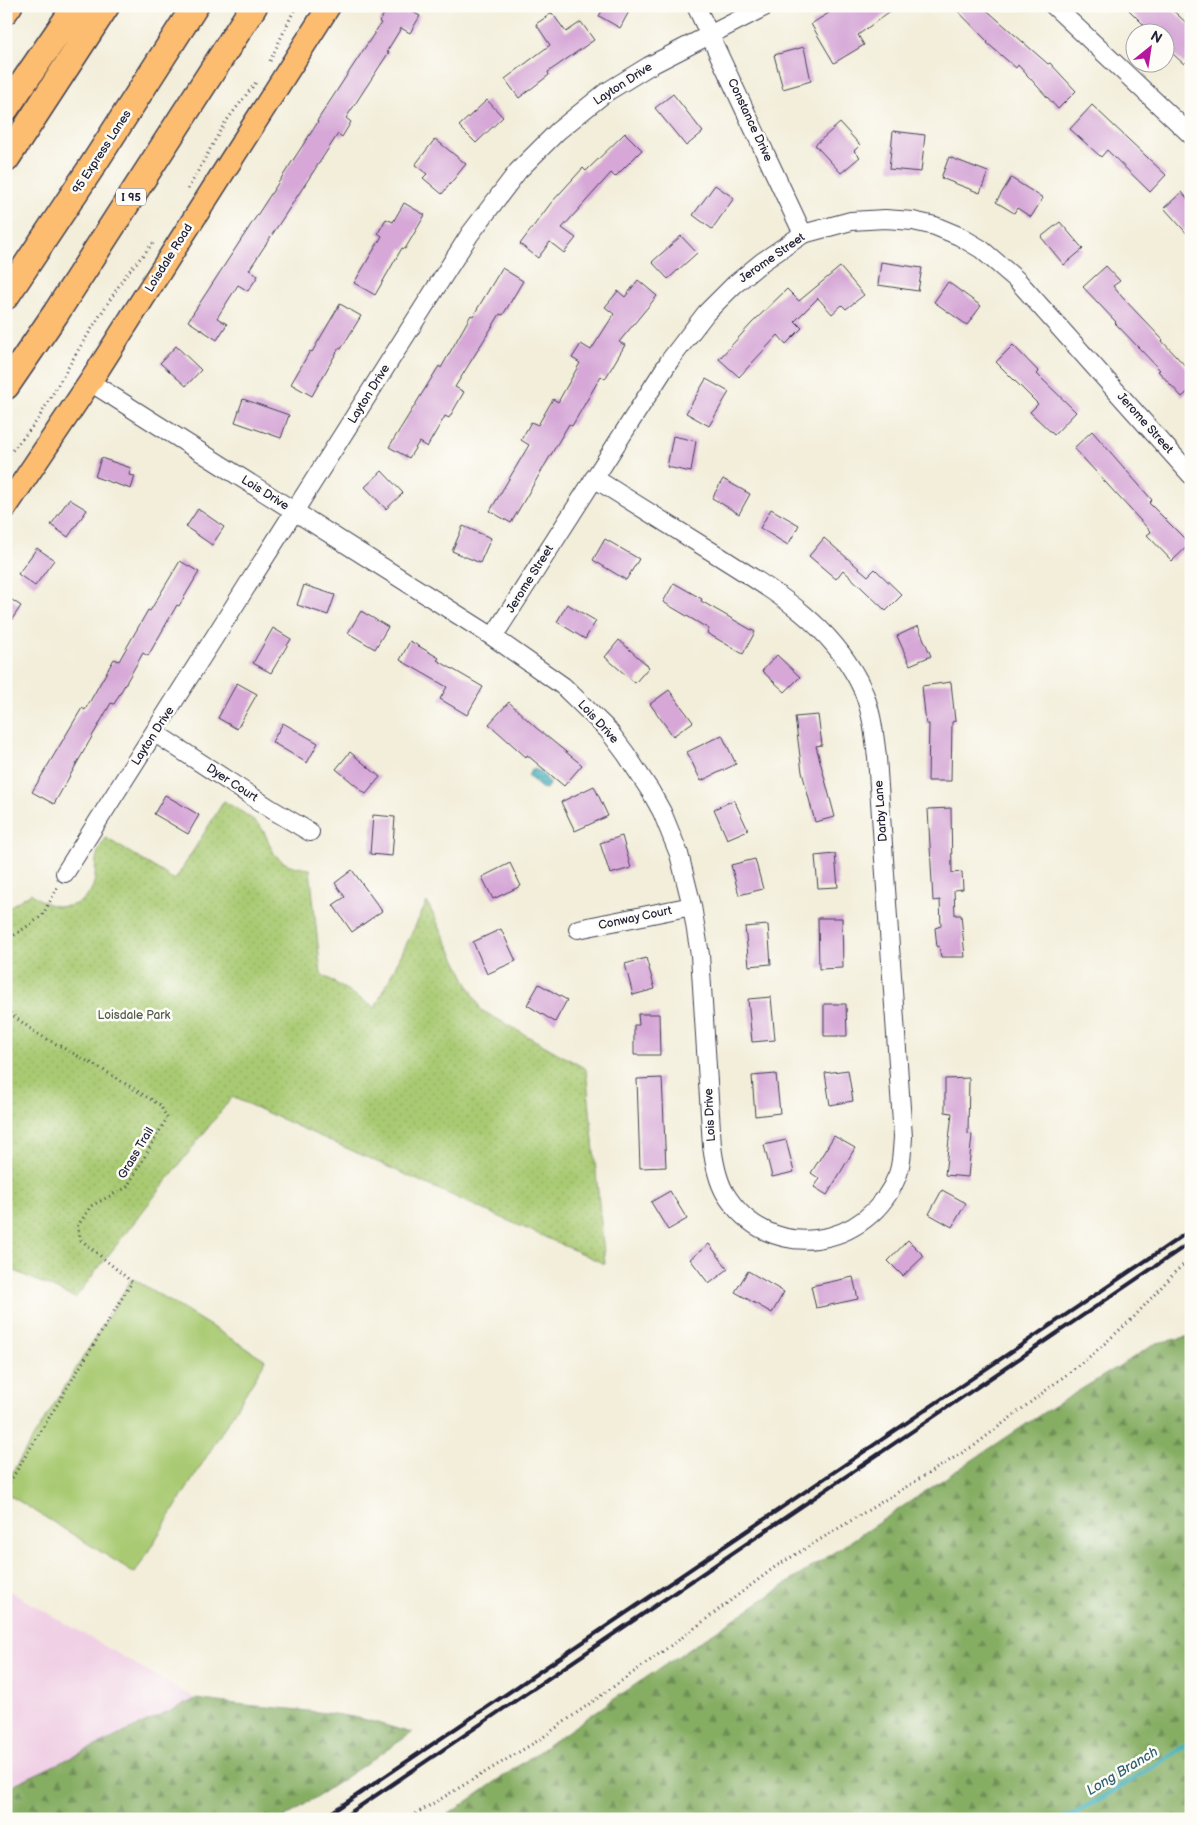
<svg xmlns="http://www.w3.org/2000/svg" width="1197" height="1825" font-family="'Balsamiq Sans',sans-serif">
<style>
.built{fill:#f0d0e5}
.grass{fill:#a9ca72;stroke:#667656}
.forest{fill:url(#forest-firs);stroke:#546850}
.park{fill:url(#park-dots);stroke:#667656}
.water{fill:url(#water-rules);stroke:#30687a}
.lines{fill:none;stroke-linecap:round;stroke-linejoin:round}
.stream{stroke:#3eaeba;stroke-width:5}
.building{fill:#d6a7d7}
.minor-casing{stroke:#414153;stroke-width:20}
.major-casing{stroke:#414153;stroke-width:25}
.highway-casing{stroke:#414153;stroke-width:29}
.path{stroke:#414153;stroke-width:3;stroke-dasharray:1 4;stroke-linecap:butt}
.minor{stroke:#fff;stroke-width:18}
.major{stroke:#fdbd6f;stroke-width:22}
.highway{stroke:#fdbd6f;stroke-width:26}
.rail{stroke:#22223b;stroke-width:4}
.labels{text-anchor:middle;dominant-baseline:central;stroke-width:5;stroke-linejoin:round;paint-order:stroke}
.shield{fill:#fdfcf7;stroke:#646373;stroke-width:1}
.shield-label{font-size:11px;font-weight:bold;fill:#22223b}
.street-label{font-size:12px;fill:#22223b;stroke:#fdfcf7}
.park-label{font-size:12px;fill:#515d4e;stroke:#fdfcf7}
.water-label{font-size:14px;font-style:italic;fill:#2f6174;stroke:#fdfcf7}
</style>
<defs>
<pattern id="forest-firs" width="22" height="20" patternUnits="userSpaceOnUse" patternTransform="scale(1.25)"><rect width="22" height="20" fill="#86ae64"/><path d="M5 1l3.5 6h-7zM16 11l3.5 6h-7z" fill="#6d8d54"/></pattern>
<pattern id="park-dots" width="8" height="8" patternUnits="userSpaceOnUse" patternTransform="scale(1.25)"><rect width="8" height="8" fill="#a9ca72"/><path d="M2 2h.1M6 6h.1" fill="none" stroke="#91ad64" stroke-width="1.8" stroke-linecap="round"/></pattern>
<pattern id="water-rules" width="6" height="5" patternUnits="userSpaceOnUse" patternTransform="scale(1.25)"><rect width="6" height="5" fill="#3eaeba"/><path d="M0 2.5h6" fill="none" stroke="#348d98"/></pattern>
</defs>
<rect width="100%" height="100%" fill="#fdfcf7"/>
<filter id="ink" filterUnits="userSpaceOnUse"><feTurbulence type="fractalNoise" baseFrequency=".02" numOctaves="2"/><feDisplacementMap in="SourceGraphic" scale="10" xChannelSelector="R" yChannelSelector="G"/><feConvolveMatrix kernelMatrix="1 2 1 2 8 2 1 2 1" color-interpolation-filters="sRGB"/></filter>
<filter id="wash" filterUnits="userSpaceOnUse"><feTurbulence type="fractalNoise" baseFrequency=".0096" numOctaves="4" result="noise"/><feDisplacementMap in="SourceGraphic" scale="20" xChannelSelector="R" yChannelSelector="G"/><feGaussianBlur stdDeviation="1.12" result="paint"/><feColorMatrix in="noise" values="0 0 0 0 0 0 0 0 0 0 0 0 0 0 0 0 0 1.4 0 .05"/><feComposite in="paint" operator="in"/></filter>
<g filter="url(#wash)">
<rect width="100%" height="100%" fill="#f3eeda"/>
<!-- built -->
<path class="built" d="M6 1589 196 1699 6 1788Z"/>
<!-- grass -->
<path class="grass" d="M132 1278 266 1360 135 1573 6 1493V1482Z"/>
<!-- forest -->
<path class="forest" d="M1191 1336V1819H442L617 1697 1049 1409 1157 1343Z
M196 1699C248 1707 301 1708 353 1717 373 1721 393 1728 412 1733L283 1819H6V1788Z"/>
<!-- park -->
<path class="park" d="M224 801C235 808 248 815 257 823 264 829 267 839 271 847 278 864 293 867 310 869L321 974 375 1008 427 902 481 1010 586 1069 605 1264 232 1097 75 1298 6 1267V909L31 893C49 911 82 913 93 886 97 875 94 865 97 855 98 849 103 843 106 838L175 880Z"/>
<!-- water -->
<path class="water" d="M535 769 541 772 550 783 546 789 541 788 528 776 531 770Z"/>
<g class="lines">
<!-- stream -->
<path class="stream" d="M1065 1819 1135 1778 1191 1742"/>
</g>
<g id="blocks">
<!-- building -->
<path class="building" d="M389 6H414L411 11 420 16 410 33 401 28 387 51 389 52 346 118 351 122 342 137 338 134 249 270 258 276 248 291 238 285 217 318 227 324 217 340 188 321 318 122 317 121 381 23 379 22Z
M605 6H632L620 28 599 16Z
M840 6H897L858 35 864 45 834 63 811 24Z
M953 6H982L1048 64 1050 63 1076 91 1058 109 1018 65 1016 68 987 43 988 42Z
M1125 6H1168L1191 27V57L1184 64 1164 46V32H1151Z
M552 13 566 32 581 22 594 40 548 72 549 75 519 98 505 79 550 45 536 24Z
M804 47 811 81 783 89 774 55Z
M673 94 703 132 686 146 655 108Z
M487 100 503 117 476 143 459 126Z
M1092 105 1166 175 1150 192 1107 150 1101 157 1070 129Z
M840 123 860 145 854 151 860 157 841 173 815 145Z
M893 131 925 135 921 172 889 169Z
M625 133 642 150 615 177 611 173 562 228 576 238 564 253 550 242 538 258 520 244 551 203 583 168 586 171Z
M435 139 466 164 442 194 423 178 427 174 415 165Z
M949 157 988 172 980 193 941 178Z
M1011 178 1043 198 1031 217 1017 208 1014 213 996 202Z
M715 185 734 198 712 229 693 215Z
M1182 192 1191 203V238L1164 208Z
M404 203 425 215 405 249 402 248 375 295 354 283 382 236 378 233 386 219 393 222Z
M1060 222 1083 249 1064 265 1041 237Z
M681 236 697 253 668 279 652 262Z
M881 262 922 268 918 291 878 285Z
M1106 266 1120 281 1113 286 1122 297 1163 340 1162 341 1191 372V389L1182 397 1158 371 1160 370 1115 323 1116 322 1083 287Z
M840 267 864 295 846 309 842 305 832 314 818 298 795 321 802 328 786 344 778 335 739 377 719 359 752 323 787 289 799 301Z
M502 268 523 281 503 315 500 314 455 387 464 392 449 418 445 416 427 447 419 442 409 458 389 447 439 366 441 368 471 315 473 316Z
M638 280 657 296 619 342 625 345 605 379 601 376 572 426 569 424 511 523 490 511 529 445 521 440 531 422 538 425 553 399 558 402 580 363 572 358 581 344 591 350 614 314 605 307 618 291 625 297Z
M948 282 981 306 967 325 934 302Z
M340 304 361 316 341 349 339 348 312 396 291 384 310 351 312 352Z
M1013 345 1039 372 1037 374 1076 412 1054 435 1030 412 1038 404 996 362Z
M176 346 201 370 186 386 160 363Z
M706 379 729 392 709 426 686 413Z
M243 399 289 415 281 438 235 422Z
M1092 431 1152 500 1149 503 1190 544 1172 561 1147 535 1151 532 1074 448Z
M673 436 696 441 691 472 667 467Z
M101 458 131 468 129 475 135 476 131 489 95 477Z
M382 471 403 493 386 509 365 487Z
M723 479 750 494 739 514 712 498Z
M69 499 87 510 68 537 51 525Z
M198 509 224 527 212 545 186 527Z
M771 509 799 525 788 545 760 528Z
M463 526 491 538 480 563 452 551Z
M824 538 868 576 875 569 902 595 886 611 843 570 836 579 809 556Z
M605 539 639 559 626 580 593 560Z
M37 548 54 560 35 586 18 574Z
M180 561 199 572 179 606 177 605 148 656 143 653 114 704 111 703 54 804 32 792 82 708 85 710 114 659 119 661 148 610 150 611Z
M674 583 702 599 701 601 755 632 743 654 707 633 709 629 663 602Z
M304 585 335 595 328 615 297 605Z
M6 596 21 606 6 628Z
M567 604 596 621 585 639 557 622Z
M361 611 388 627 375 649 348 633Z
M918 626 931 656 910 665 897 636Z
M273 628 291 639 271 673 253 663Z
M619 640 649 667 635 683 605 657Z
M410 641 439 658 437 660 483 687 467 715 440 699 447 687 400 660Z
M777 655 800 677 785 692 762 671Z
M951 682 955 721 952 722 951 781H928L929 724H926L922 686Z
M237 683 257 694 237 729 218 718Z
M669 690 693 722 673 736 650 704Z
M509 702 534 726 582 765 564 786 527 755 526 757 489 724Z
M818 715 822 745 816 746 835 817 815 822 802 772 795 717Z
M283 723 318 743 307 763 272 742Z
M722 735 736 764 701 781 687 752Z
M350 752 380 777 366 794 336 769Z
M594 786 608 816 575 831 561 802Z
M165 795 199 815 188 834 154 814Z
M734 800 748 830 727 839 714 809Z
M951 808 952 873 962 872 963 889 954 890 955 915H961L965 957H941L939 946 937 947 935 928 941 926 940 900 933 901 928 809Z
M373 815 395 817 392 856 370 854Z
M622 836 631 868 610 874 600 843Z
M835 854 838 887 818 888 815 856Z
M755 859 763 889 739 895 731 865Z
M510 863 521 886 493 899 482 877Z
M352 870 382 911 352 932 333 905 345 897 335 883Z
M818 918H842L843 968 819 969Z
M768 925 771 964 749 966 745 927Z
M501 929 516 961 487 974 473 942Z
M646 958 655 989 633 995 625 964Z
M539 984 567 1000 555 1022 527 1005Z
M771 997 775 1040 752 1042 748 999Z
M824 1004H846L847 1036H824Z
M638 1014H659L660 1055H634V1025H639Z
M848 1070 853 1101 830 1105 825 1073Z
M776 1074 780 1113 755 1116 752 1076Z
M662 1078 666 1167 640 1168 637 1079Z
M969 1078 968 1134 972 1135 968 1177 945 1175 952 1113 945 1112V1079Z
M834 1136 855 1148 827 1195 814 1187 820 1179 811 1173Z
M786 1140 794 1172 772 1177 764 1145Z
M942 1190 966 1203 952 1227 929 1214Z
M670 1191 687 1219 668 1230 651 1202Z
M908 1240 924 1256 903 1276 888 1261Z
M709 1244 728 1269 709 1284 690 1259Z
M748 1271 784 1292 772 1313 735 1292Z
M853 1277 858 1299 816 1308 811 1286Z"/>
</g>
</g>
<g filter="url(#ink)">
<use href="#blocks" fill-opacity="0" stroke="#414153" stroke-width="1"/>
<g class="lines">
<defs>
<path id="minor" d="M696 6 803 234
M1054 6 1191 135
M90 382 493 637 563 686 608 730 626 754 651 792 662 812 679 854 692 906 700 955 712 1146C714 1162 717 1179 725 1193 768 1265 869 1250 898 1174 902 1163 902 1149 903 1137L877 757C874 731 871 704 858 680 826 619 770 589 714 553 674 528 634 503 594 478
M493 637 670 360 706 313 734 285 762 262 803 234 851 221 885 219 913 221 935 226 959 236 981 249 1017 280 1191 475
M155 733 271 809 310 832
M65 873 470 234 518 171 558 131 605 93 649 66 766 6
M578 929 692 906"/>
<path id="major" d="M6 13 11 6
M6 507 90 382 329 6"/>
<path id="highway" d="M6 108 76 6
M6 159 106 6
M6 296 91 168 195 6
M6 386 56 313 254 6"/>
</defs>
<!-- minor casing -->
<use href="#minor" class="minor-casing"/>
<!-- major casing -->
<use href="#major" class="major-casing"/>
<!-- highway casing -->
<use href="#highway" class="highway-casing"/>
<!-- path -->
<path class="path" d="M270 61 296 6
M188 189 224 124 257 81
M6 458 37 421 80 347 125 276 155 241
M6 941 42 916 58 887
M6 1010 36 1033 100 1068 160 1105 167 1118 127 1187 91 1206 77 1227 81 1240 132 1282 6 1488
M407 1819 539 1740 680 1639 775 1567 975 1445 1093 1354 1134 1317 1175 1272 1191 1258"/>
<!-- minor -->
<use href="#minor" class="minor"/>
<!-- major -->
<use href="#major" class="major"/>
<!-- highway -->
<use href="#highway" class="highway"/>
<!-- rail -->
<path class="rail" d="M322 1819 1191 1230
M341 1819 1191 1242"/>
</g>
</g>
<g class="labels">
<!-- shield labels -->
<rect class="shield" x="116" y="188.5" width="30" height="17" rx="4"/>
<g class="shield-label">
<text x="131" y="197">I 95</text>
</g>
<!-- street labels -->
<g class="street-label">
<text transform="translate(623 84) rotate(-33)">Layton Drive</text>
<text transform="translate(750 120) rotate(65)">Constance Drive</text>
<text transform="translate(102 152) rotate(-57)">95 Express Lanes</text>
<text transform="translate(169 258) rotate(-58)">Loisdale Road</text>
<text transform="translate(772 258) rotate(-35)">Jerome Street</text>
<text transform="translate(369 394) rotate(-58)">Layton Drive</text>
<text transform="translate(1145 423) rotate(48)">Jerome Street</text>
<text transform="translate(265 493) rotate(32)">Lois Drive</text>
<text transform="translate(530 579) rotate(-58)">Jerome Street</text>
<text transform="translate(598 722) rotate(47)">Lois Drive</text>
<text transform="translate(153 736) rotate(-57)">Layton Drive</text>
<text transform="translate(232 783) rotate(33)">Dyer Court</text>
<text transform="translate(881 811) rotate(-94)">Darby Lane</text>
<text transform="translate(635 918) rotate(-12)">Conway Court</text>
<text transform="translate(710 1115) rotate(-93)">Lois Drive</text>
<text transform="translate(136 1153) rotate(-59)">Grass Trail</text>
</g>
<!-- park labels -->
<g class="park-label">
<text x="134" y="1015">Loisdale Park</text>
</g>
<!-- water labels -->
<g class="water-label">
<text transform="translate(1122 1771) rotate(-31)">Long Branch</text>
</g>
</g>
<!-- margin -->
<rect width="1197" height="1825" fill="none" stroke="#fdfcf7" stroke-width="25"/>
<!-- north arrow -->
<g transform="translate(1150 48) rotate(30)"><circle r="24" fill="#fdfcf7" stroke="#a5a5ac"/>
<path d="M0-4L9 19L0 12L-9 19Z" fill="#b5179e"/>
<text y="-8" font-size="14" font-weight="bold" text-anchor="middle" fill="#22223b">N</text>
</g>
</svg>
